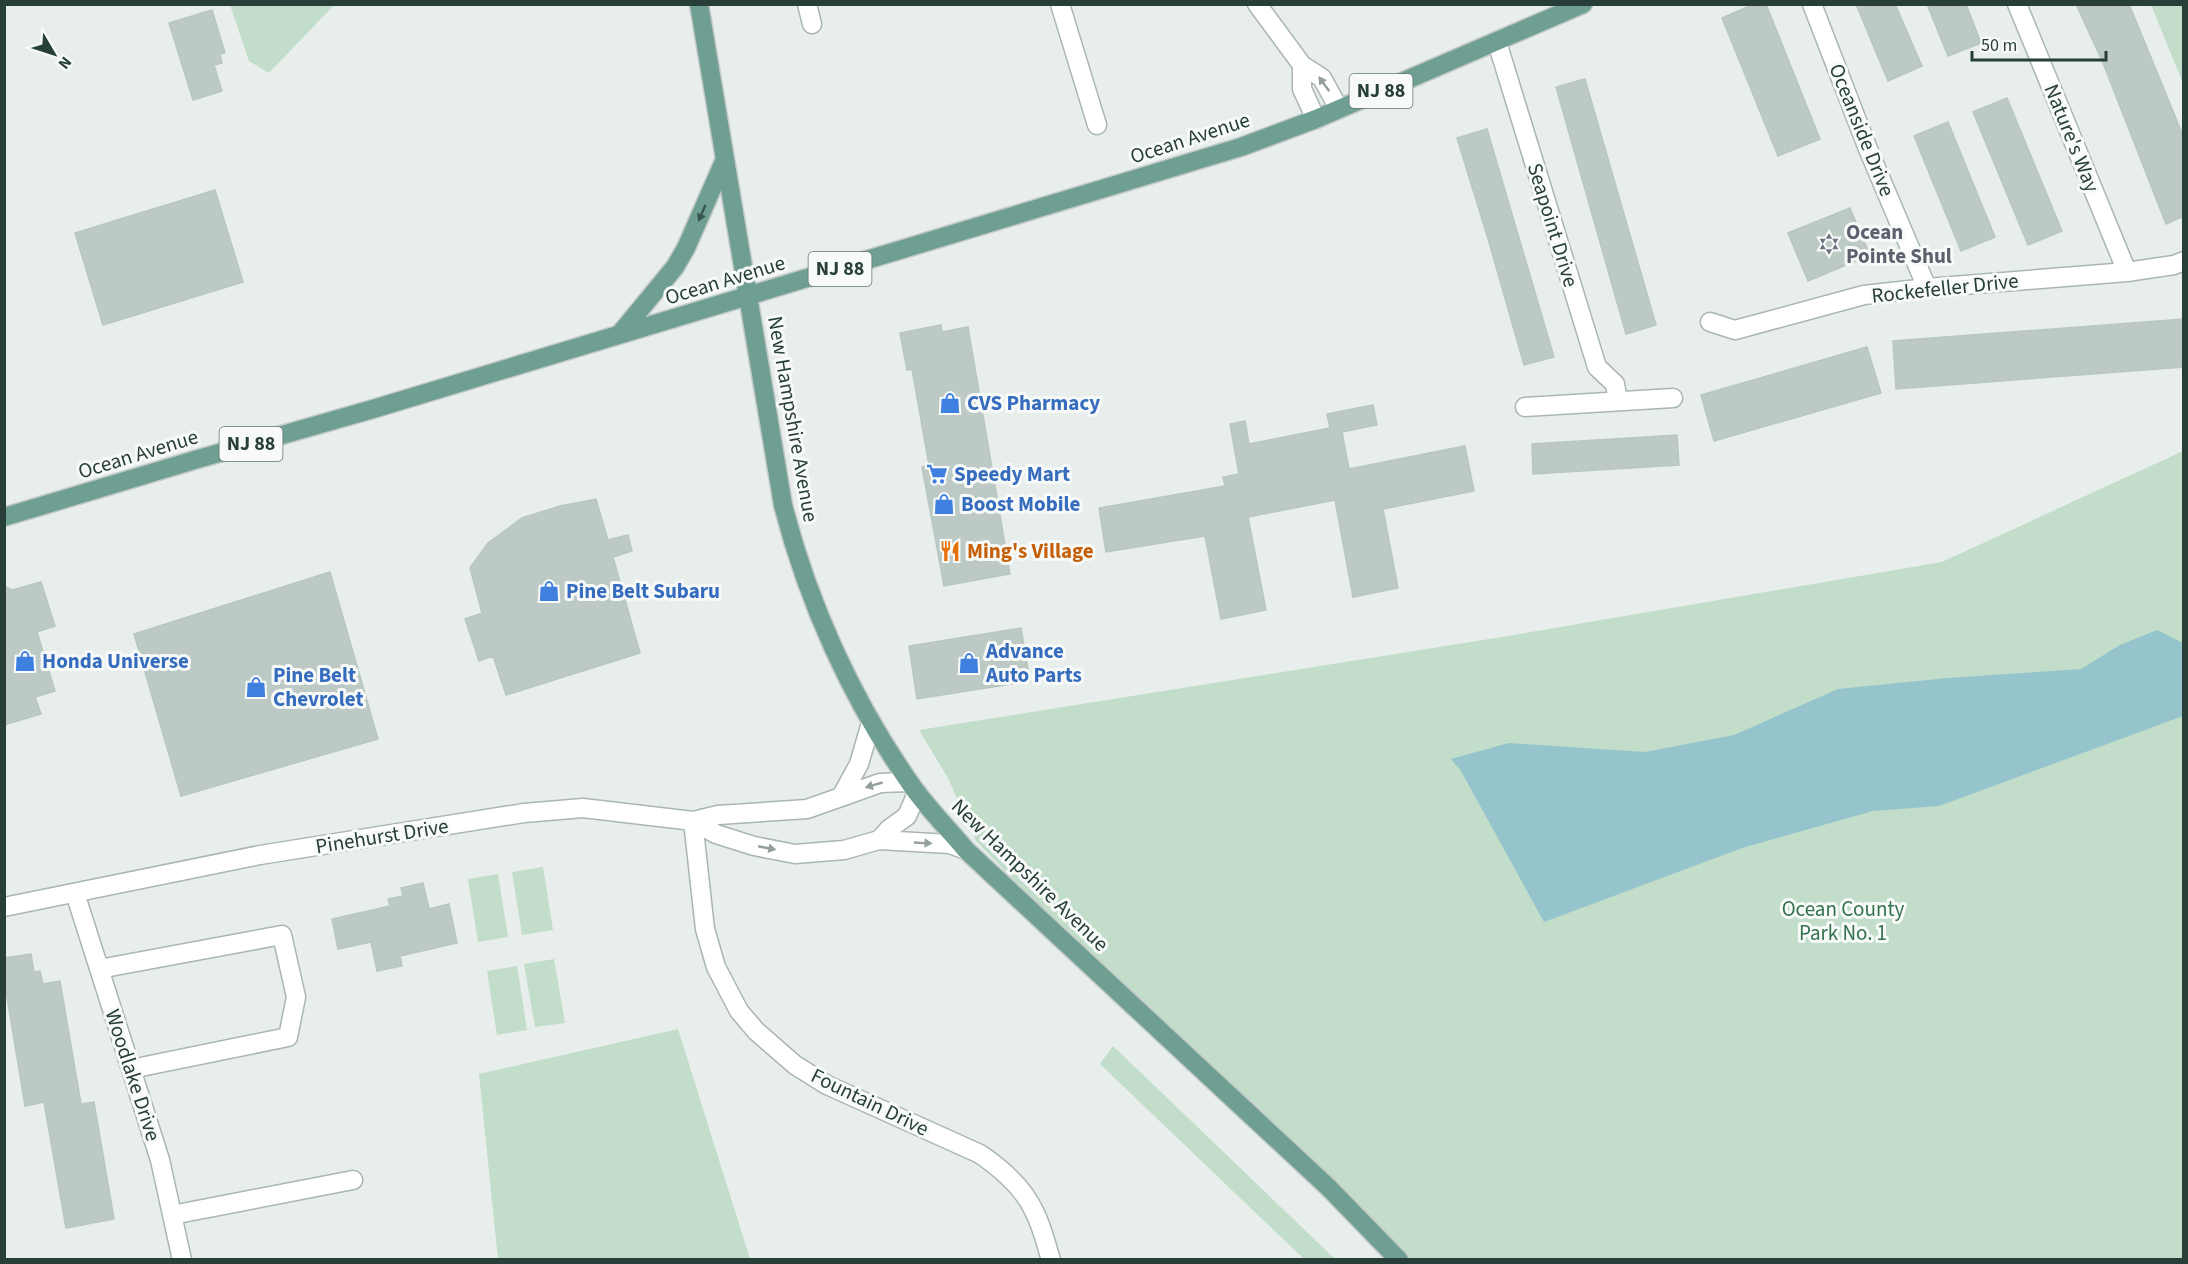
<svg xmlns="http://www.w3.org/2000/svg" width="2188" height="1264" font-family="'Source Sans 3',sans-serif">
<style>
.green{fill:#c2ddc9}
.water{fill:#95c4cd}
.building{fill:#bcc9c4;stroke:#b9c7c1;stroke-width:1.5}
.lines{fill:none;stroke-linecap:round;stroke-linejoin:round}
.minor-casing{stroke:#aab6b2;stroke-width:21}
.major-casing{stroke:#c3c9c7;stroke-width:21}
.minor{stroke:#fff;stroke-width:18}
.major{stroke:#6f9f93;stroke-width:18}
.oneway{fill:#939f9c}
.oneway2{fill:#39574f}
.labels{text-anchor:middle;dominant-baseline:central;stroke-width:6;stroke-linejoin:round;paint-order:stroke}
.shield{fill:#f7faf9;stroke:#657772;stroke-width:1.5}
.shield-label{font-size:20px;font-weight:bold;fill:#273f38}
.street-label{font-size:21px;fill:#273f38;stroke:#f7faf9}
.worship-label{font-size:21px;font-weight:bold;fill:#5b616d;stroke:#f7faf9;text-anchor:start}
.shop-label{font-size:21px;font-weight:bold;fill:#366cbe;stroke:#f7faf9;text-anchor:start}
.food-label{font-size:21px;font-weight:bold;fill:#c56008;stroke:#f7faf9;text-anchor:start}
.park-label{font-size:21px;fill:#34724c;stroke:#f7faf9}
</style>
<rect width="100%" height="100%" fill="#e7eeeb"/>
<!-- green -->
<path class="green" d="M230 5V4L334 5 269 73 249 61Z
M2151 5H2183V83Z
M2183 451V1259H1400L1159 1029 976 841 948 778 919 730 1502 637 1942 562Z
M543 867 553 930 522 935 512 872Z
M498 874 508 937 478 942 468 879Z
M554 959 565 1023 535 1027 524 964Z
M517 966 527 1030 497 1035 487 971Z
M678 1029 750 1259H498L479 1074Z
M1113 1046 1335 1259H1304L1100 1064Z"/>
<!-- water -->
<path class="water" d="M2157 630 2183 643V716L1939 806 1873 811 1742 848 1544 922 1461 771 1451 759 1509 743 1645 752 1734 735 1838 689 1948 678 2081 669 2120 645Z"/>
<!-- building -->
<path class="building" d="M1754 4H1766L1820 139 1778 156 1722 18Z
M1856 4H1895L1922 66 1888 81Z
M1927 4H1966L1981 43 1948 56Z
M2076 4H2129L2184 138V216L2166 224 2103 63Z
M212 10 225 53 220 54 222 63 214 65 222 91 193 100 169 23Z
M1585 79 1656 325 1626 334 1556 87Z
M2007 98 2062 231 2028 245 1973 112Z
M1948 122 1995 237 1961 251 1914 136Z
M1487 129 1554 357 1524 365 1489 242 1457 138Z
M215 190 243 282 103 325 75 233Z
M1850 208 1870 255 1808 281 1788 233Z
M2184 319V367L1896 389 1893 341Z
M941 325 942 332 968 327 1010 574 944 586 922 467 929 465 912 369 907 370 900 333Z
M1867 347 1881 393 1714 441 1701 395Z
M1373 405 1377 425 1342 432 1349 469 1465 446 1474 491 1383 509 1398 588 1353 597 1335 500 1248 517 1266 610 1221 619 1205 536 1106 552 1099 508 1225 486 1223 477 1239 474 1230 424 1245 421 1249 444 1330 428 1327 414Z
M1677 435 1679 465 1533 474 1532 444Z
M596 499 608 540 628 535 632 551 613 557 640 653 506 695 493 656 479 661 465 619 482 613 470 568 488 543 522 518 560 506Z
M330 572 378 739 181 796 134 634Z
M41 582 55 626 37 632 55 691 35 697 41 714 4 725V586L12 590Z
M1021 628 1030 681 917 699 909 646Z
M423 883 429 909 449 904 457 943 400 956 402 966 377 971 371 942 338 949 332 919 390 906 388 899 403 896 401 888Z
M31 954 34 972 40 971 43 984 60 981 81 1104 94 1102 114 1219 66 1228 44 1102 25 1106 6 991 4 992V958Z"/>
<g class="lines">
<defs>
<path id="minor" d="M807 4 812 24
M1060 4 1097 125
M1257 4 1302 65 1322 78 1339 109
M1812 4 1868 149 1927 288
M2017 4 2127 272
M1497 42 1597 367 1615 384 1618 401
M1302 65V89L1316 119
M1710 322 1735 330 1864 295 1927 288 2127 272 2174 265 2184 261
M1525 407 1673 398
M841 797 880 783 909 782
M693 821 705 929 716 967 739 1011 756 1031 795 1065 827 1085 980 1154C1002 1169 1023 1187 1034 1211 1042 1226 1046 1244 1051 1260
M693 821 716 834 754 846 795 854 844 850 879 840 889 829 907 816 917 793
M879 840 950 844 966 850
M75 893 160 1160 182 1260
M4 907 260 855 524 813 583 808 693 821 718 815 807 809 841 797 859 764 871 723
M99 969 282 935 296 997 288 1037 131 1069
M172 1215 353 1180"/>
<path id="major" d="M699 4 783 505C808 603 852 700 910 783 926 807 948 828 966 850L1328 1187 1399 1260
M619 335 675 267 686 248 725 159
M4 517 198 459 373 409 1241 147 1316 119 1583 4"/>
</defs>
<!-- minor casing -->
<use href="#minor" class="minor-casing"/>
<!-- major casing -->
<use href="#major" class="major-casing"/>
<!-- minor -->
<use href="#minor" class="minor"/>
<!-- major -->
<use href="#major" class="major"/>
</g>
<!-- one-way arrows -->
<defs><path id="oneway-solid" d="M-6-.8H1V-3.2L6.5 0L1 3.2V.8H-6Z" transform="scale(1.5)"/></defs>
<g class="oneway">
<use href="#oneway-solid" transform="translate(1324 84) rotate(-126)"/>
<use href="#oneway-solid" transform="translate(874 785) rotate(164)"/>
<use href="#oneway-solid" transform="translate(923 843) rotate(3)"/>
<use href="#oneway-solid" transform="translate(767 848) rotate(11)"/>
</g>
<use class="oneway2" href="#oneway-solid" transform="translate(702 213) rotate(113)"/>
<!-- icons -->
<defs>
<symbol id="synagogue-bare" viewBox="-9 -9 18 18"><path d="M0-6.5L5.6 3.2H-5.6ZM0 6.5L5.6-3.2H-5.6Z" fill="#6b7280" stroke="#f7faf9" stroke-width="2.5" paint-order="stroke"/></symbol>
<symbol id="shop-bare" viewBox="-9 -9 18 18"><path d="M-5-2.5h2.3a2.7 3.5 0 0 1 5.4 0H5L5.5 6h-11ZM-1.5-2.5h3a1.5 2.3 0 0 0-3 0Z" fill="#3f7fe0" stroke="#f7faf9" stroke-width="2.5" paint-order="stroke"/></symbol>
<symbol id="supermarket-bare" viewBox="-9 -9 18 18"><path d="M-6-5.5h2.5l.6 2H6L4.5 2H-2.5L-4.4-4H-6ZM-1.5 3.2a1.3 1.3 0 1 0 .1 0ZM3 3.2a1.3 1.3 0 1 0 .1 0Z" fill="#3f7fe0" stroke="#f7faf9" stroke-width="2.5" paint-order="stroke"/></symbol>
<symbol id="restaurant-bare" viewBox="-9 -9 18 18"><path d="M-5-6h1v4h1v-4h1v4h1v-4h1v5L-1.5 .5V6h-2V.5L-5-1ZM5-6V6H3V1.5H1.5Q1.5-4 5-6Z" fill="#e8710a" stroke="#f7faf9" stroke-width="2.5" paint-order="stroke"/></symbol>
</defs>
<g fill-rule="evenodd">
<use href="#synagogue-bare" x="1814" y="229" width="30" height="30"/>
<use href="#shop-bare" x="935" y="388" width="30" height="30"/>
<use href="#supermarket-bare" x="922" y="459" width="30" height="30"/>
<use href="#shop-bare" x="929" y="489" width="30" height="30"/>
<use href="#restaurant-bare" x="935" y="536" width="30" height="30"/>
<use href="#shop-bare" x="534" y="576" width="30" height="30"/>
<use href="#shop-bare" x="10" y="646" width="30" height="30"/>
<use href="#shop-bare" x="954" y="648" width="30" height="30"/>
<use href="#shop-bare" x="241" y="672" width="30" height="30"/>
</g>
<g class="labels">
<!-- shield labels -->
<g class="shield">
<rect x="1349.5" y="74" width="63" height="34" rx="4.5"/>
<rect x="808.5" y="252" width="63" height="34" rx="4.5"/>
<rect x="219.5" y="427" width="63" height="34" rx="4.5"/>
</g>
<g class="shield-label">
<text x="1381" y="91">NJ 88</text>
<text x="840" y="269">NJ 88</text>
<text x="251" y="444">NJ 88</text>
</g>
<!-- street labels -->
<g class="street-label">
<text transform="translate(1862 130) rotate(68)">Oceanside Drive</text>
<text transform="translate(1190 138) rotate(-18)">Ocean Avenue</text>
<text transform="translate(2072 138) rotate(68)">Nature's Way</text>
<text transform="translate(1553 225) rotate(73)">Seapoint Drive</text>
<text transform="translate(725 280) rotate(-17)">Ocean Avenue</text>
<text transform="translate(1945 288) rotate(-6)">Rockefeller Drive</text>
<text transform="translate(793 419) rotate(80)">New Hampshire Avenue</text>
<text transform="translate(138 454) rotate(-17)">Ocean Avenue</text>
<text transform="translate(382 836) rotate(-9)">Pinehurst Drive</text>
<text transform="translate(1030 875) rotate(44)">New Hampshire Avenue</text>
<text transform="translate(133 1075) rotate(72)">Woodlake Drive</text>
<text transform="translate(870 1102) rotate(26)">Fountain Drive</text>
</g>
<!-- worship labels -->
<g class="worship-label">
<text x="1846" y="232">Ocean<tspan x="1846" dy="24">Pointe Shul</tspan></text>
</g>
<!-- shop labels -->
<g class="shop-label">
<text x="967" y="403">CVS Pharmacy</text>
<text x="954" y="474">Speedy Mart</text>
<text x="961" y="504">Boost Mobile</text>
<text x="566" y="591">Pine Belt Subaru</text>
<text x="986" y="651">Advance<tspan x="986" dy="24">Auto Parts</tspan></text>
<text x="42" y="661">Honda Universe</text>
<text x="273" y="675">Pine Belt<tspan x="273" dy="24">Chevrolet</tspan></text>
</g>
<!-- food labels -->
<g class="food-label">
<text x="967" y="551">Ming's Village</text>
</g>
<!-- park labels -->
<g class="park-label">
<text x="1843" y="909">Ocean County<tspan x="1843" dy="24">Park No. 1</tspan></text>
</g>
</g>
<!-- border -->
<rect width="2188" height="1264" fill="none" stroke="#273f38" stroke-width="12"/>
<!-- north arrow -->
<g transform="translate(54 54) rotate(129)" stroke="#f7faf9" stroke-width="4.5" paint-order="stroke">
<path d="M0-4.5L10 22L0 15L-10 22Z" fill="#273f38"/>
<text y="-9" font-size="16" font-weight="bold" text-anchor="middle" fill="#273f38">N</text>
</g>
<!-- scale -->
<path d="M1972 51v9h134v-9" fill="none" stroke="#273f38" stroke-width="3"/>
<text x="1981" y="51" font-size="18" fill="#273f38" stroke="#f7faf9" stroke-width="4.5" paint-order="stroke">50 m</text>
</svg>
